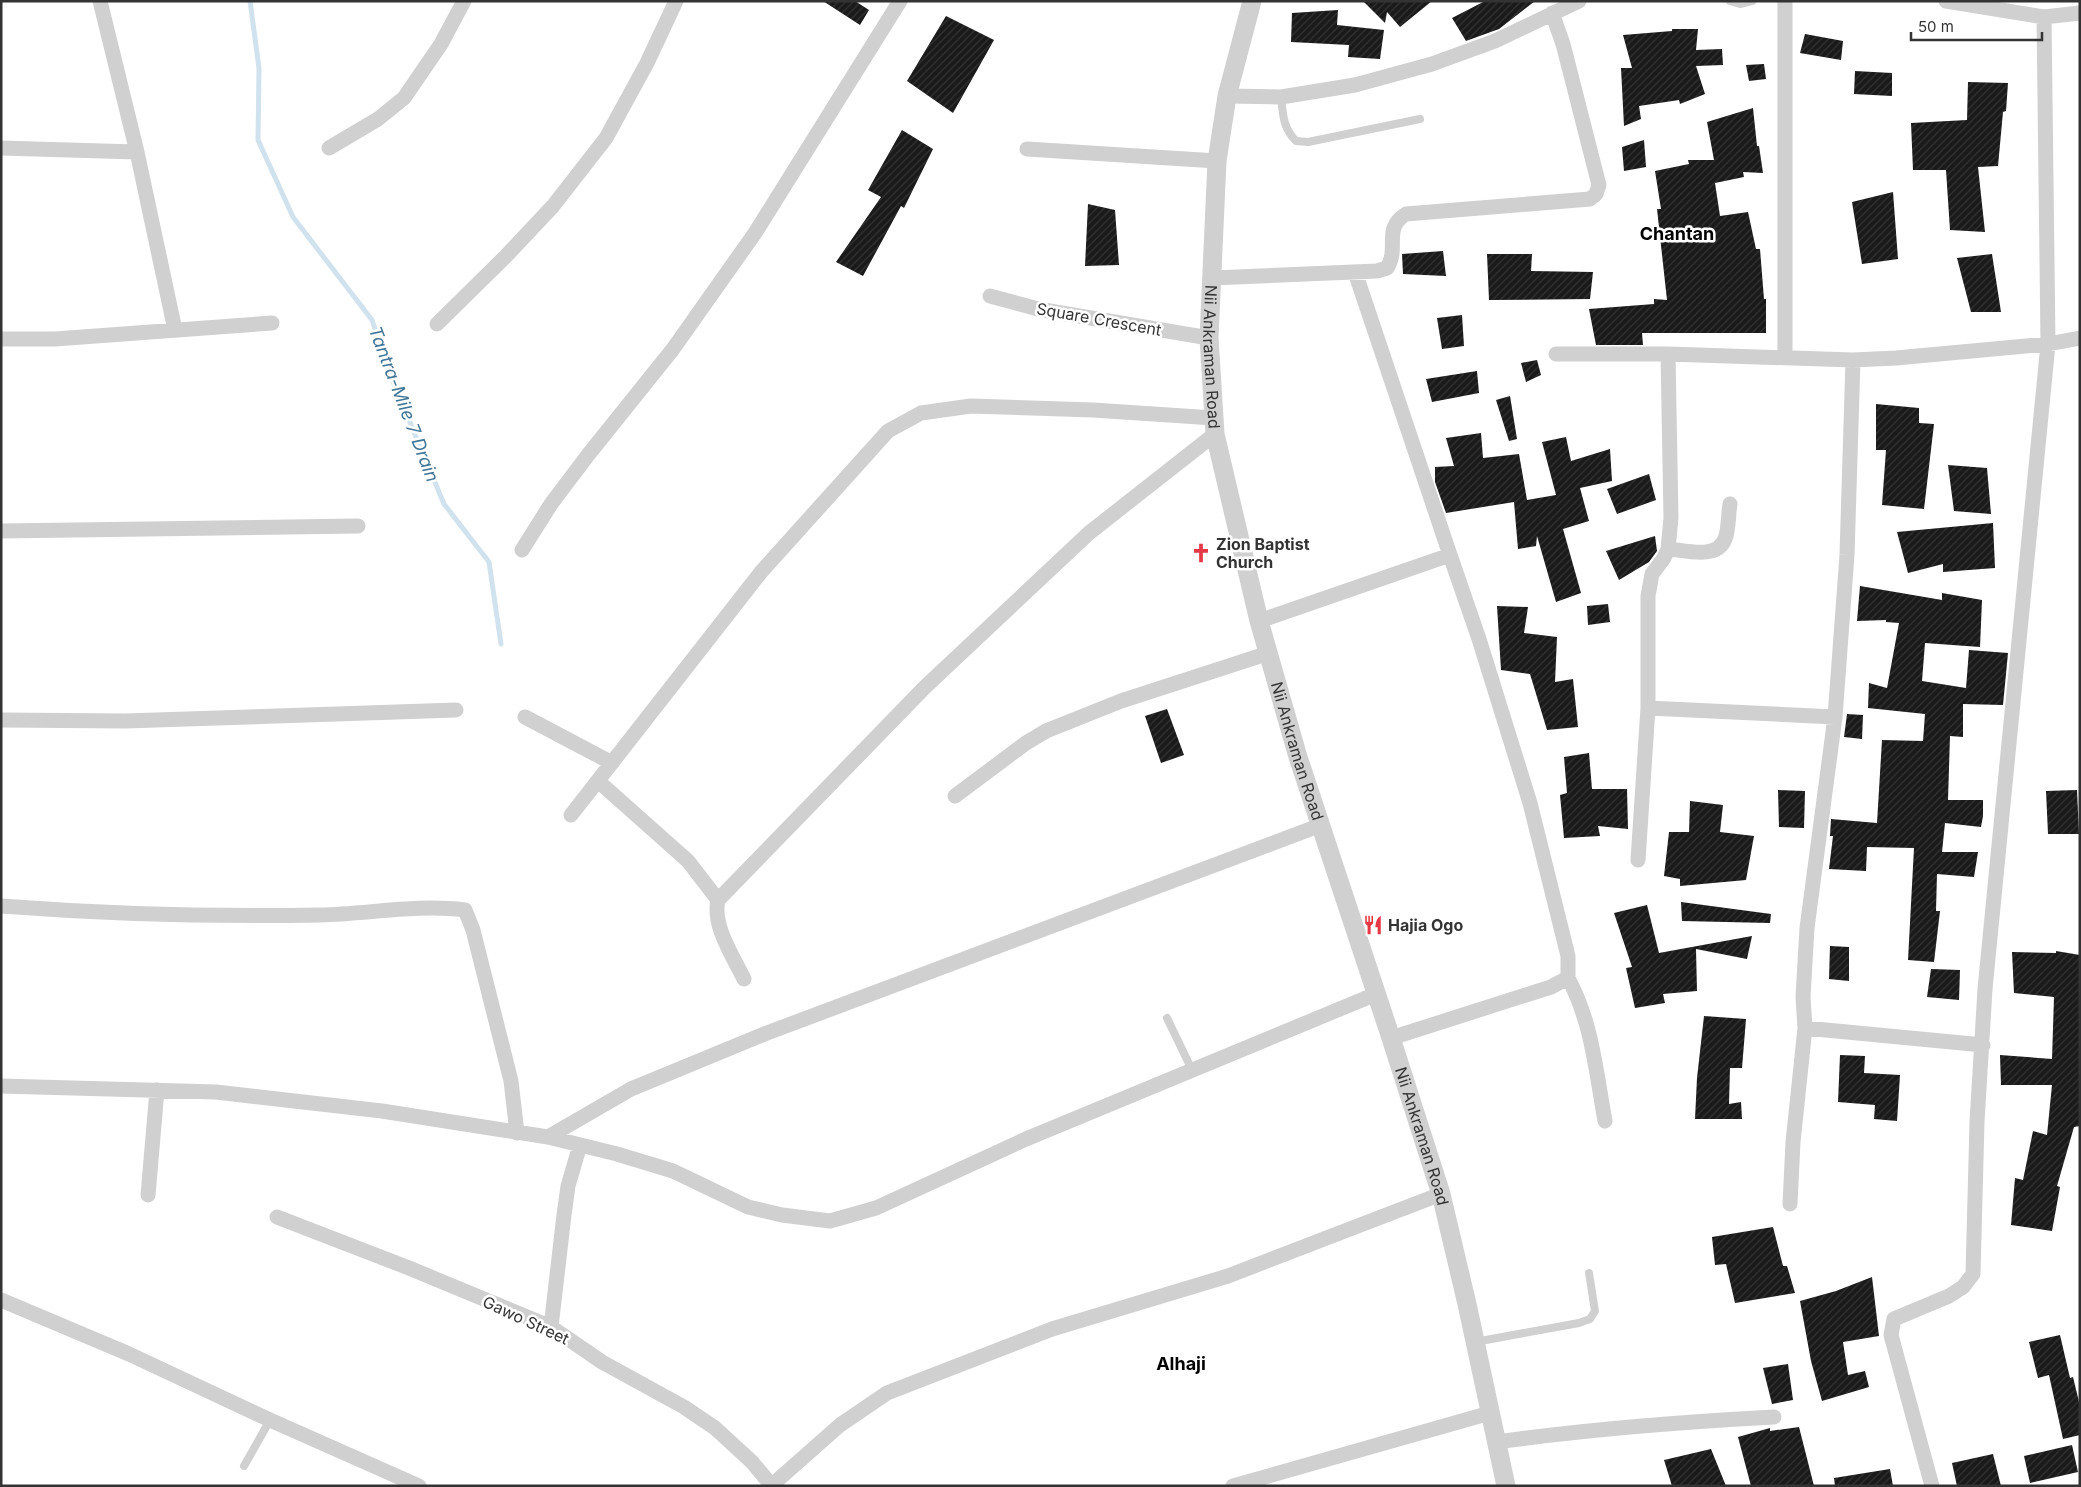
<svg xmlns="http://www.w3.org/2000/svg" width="2081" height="1487" font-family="Inter,sans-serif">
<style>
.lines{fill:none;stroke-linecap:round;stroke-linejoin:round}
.stream{stroke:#cfe2ee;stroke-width:5}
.building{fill:url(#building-hatch)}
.service{stroke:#d0d0d0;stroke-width:8}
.minor{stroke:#d0d0d0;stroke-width:15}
.tertiary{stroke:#d0d0d0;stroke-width:19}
.labels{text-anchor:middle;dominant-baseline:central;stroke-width:5;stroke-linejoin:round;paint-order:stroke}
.street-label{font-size:16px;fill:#333;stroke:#fff}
.poi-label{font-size:16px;font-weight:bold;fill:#333;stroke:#fff;text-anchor:start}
.neighbourhood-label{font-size:18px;font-weight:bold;fill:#000;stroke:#fff}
.water-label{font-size:18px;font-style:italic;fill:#3f7597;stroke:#fff}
</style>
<defs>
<pattern id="building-hatch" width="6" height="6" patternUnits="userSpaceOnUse" patternTransform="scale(1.25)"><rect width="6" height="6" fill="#1a1a1a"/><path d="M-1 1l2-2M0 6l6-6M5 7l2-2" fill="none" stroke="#333"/></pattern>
</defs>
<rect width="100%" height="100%" fill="#fff"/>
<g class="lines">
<!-- stream -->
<path class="stream" d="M250 1 259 68 258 140 293 217 372 320 394 384 444 504 489 562 501 644"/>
</g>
<!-- building -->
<path class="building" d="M823 1H855L869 10 860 25Z
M1363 1H1432L1400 27 1387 12 1385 23Z
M1485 1H1535L1499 29 1466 41 1452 18Z
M1338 10 1337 25 1384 30 1380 59 1348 57 1349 45 1291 42 1292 13Z
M946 16 994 40 953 113 907 81Z
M1672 29H1698L1696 50 1722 49 1723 65 1696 66 1705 94 1680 104 1679 100 1639 106 1641 119 1624 126 1621 68H1632L1623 35 1672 31Z
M1805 34 1843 41 1841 60 1800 53Z
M1764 64 1766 79 1749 81 1746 65Z
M1855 71 1892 73V96L1854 94Z
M1968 82 2008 83 2006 111 2003 112 1998 166 1978 167 1985 232 1950 230 1946 170H1913L1911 123 1967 120Z
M1753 108 1757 146H1759L1763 173 1743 172 1744 177 1715 183 1720 216 1748 212 1756 249H1760L1764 299H1766V333H1642L1643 345H1596L1589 309 1654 304V299L1667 300 1657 209H1661L1655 171 1689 164 1688 160H1714L1707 122Z
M902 130 933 149 904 208 901 206 863 276 836 262 881 197 868 190Z
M1644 140 1646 167 1624 171 1622 147Z
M1893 192 1898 259 1862 264 1852 202Z
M1088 204 1115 210 1119 265 1085 266Z
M1443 251 1446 276 1403 274 1402 254Z
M1487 254H1532L1531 271 1593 272 1590 299 1489 300Z
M1992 254 2001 312H1971L1957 258Z
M1462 315 1464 346 1442 349 1437 318Z
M1537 360 1541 375 1526 382 1521 363Z
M1477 371 1479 393 1432 402 1426 379Z
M1510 396 1517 439 1509 441 1496 400Z
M1876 404 1919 408V423L1934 424 1924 509 1882 505 1886 450H1876Z
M1481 433 1483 458 1519 454 1527 500 1556 495 1542 442 1566 437 1571 461 1610 449 1612 481 1580 488 1589 521 1563 529 1581 593 1556 602 1537 536 1536 546 1518 549 1514 502 1446 513 1435 482V467L1454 466 1446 438Z
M1948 465 1987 468 1991 514 1954 511Z
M1649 474 1656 500 1617 514 1607 489Z
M1993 523 1995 568 1943 572V564L1908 573 1897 532Z
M1655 536 1657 551 1649 562 1619 580 1606 551Z
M1860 586 1942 600V593L1982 600 1980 647 1925 643 1922 681 1966 688 1969 650 2008 653 2003 705 1963 704V737L1950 736 1948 800H1983V816L1981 827 1945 823 1942 852H1978L1974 877 1937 874 1936 911H1940L1934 962 1908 960 1914 848 1867 847 1866 871 1829 869 1833 836H1830L1831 819 1877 823 1882 740 1923 741 1925 714 1868 708 1869 683 1887 688 1899 623 1886 622V620L1857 621Z
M1608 604 1610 622 1588 625 1587 606Z
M1497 606 1528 607 1524 633 1557 637 1555 682 1573 679 1578 727 1547 730 1530 674 1501 670Z
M1167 709 1184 755 1161 763 1145 716Z
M1847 714 1863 715 1862 739 1844 737Z
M1589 753 1592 789H1627L1628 829 1598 826 1600 836 1564 838 1560 795 1567 793 1564 757Z
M1778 790 1805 791 1804 828 1779 827Z
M2077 790 2079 834H2048L2046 791Z
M1690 801 1723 805 1720 832 1754 836 1746 880 1680 886V879L1664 876 1669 832H1689Z
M1681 902 1771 914 1770 923 1682 921Z
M1647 905 1659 953 1752 936 1747 959 1696 949 1697 991 1663 994 1665 1003 1635 1008 1626 968 1632 967 1614 913Z
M1830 946 1849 947V981L1829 979Z
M2056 951 2080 955V1126L2074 1127 2057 1186 2060 1187 2052 1231 2011 1225 2015 1178 2023 1180 2033 1131 2047 1135 2052 1085H2001L2000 1055 2052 1059 2054 997 2014 993 2012 952 2056 953Z
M1931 969 1960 970 1959 1000 1927 997Z
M1704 1016 1746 1019 1742 1068H1730L1729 1104 1741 1102 1742 1119H1695L1697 1078Z
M1840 1055 1865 1056 1864 1073 1900 1075 1897 1121 1874 1119 1875 1105 1838 1102Z
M1773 1227 1783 1266H1787L1795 1293 1735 1303 1726 1264 1715 1265 1712 1237Z
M1872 1277 1879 1336 1843 1342 1848 1375 1865 1371 1869 1387 1822 1401 1811 1361 1800 1301 1836 1291Z
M2060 1335 2070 1378 2073 1377 2080 1406V1435L2063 1439 2049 1375 2038 1378 2029 1342Z
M1788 1364 1793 1400 1772 1404 1763 1368Z
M1799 1427 1814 1486H1751L1738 1437 1770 1428V1431Z
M2072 1445 2078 1472 2030 1483 2024 1456Z
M1711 1449 1726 1486H1672L1664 1460Z
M1993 1454 2001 1486H1957L1952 1463Z
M1890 1469 1893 1486H1835L1834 1478Z"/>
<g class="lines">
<!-- service -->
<path class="service" d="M1730 1 1740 4 1752 1
M1281 97C1283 115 1283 128 1296 141L1308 142 1420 119
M1167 1018 1192 1070
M1475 1342 1579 1323 1590 1319 1595 1311 1589 1273
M244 1466 270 1420"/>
<!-- minor -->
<path class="minor" d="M100 1 137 152 175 330
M1946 1 2044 17 2080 13
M1227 96 1281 97 1355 85 1432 64 1495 41 1579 1
M1 148 137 152
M329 148 378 119 404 98 441 44 464 1
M1027 149 1217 161
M1355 272 1450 555 1479 639 1530 803 1568 956V978L1551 987 1391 1038
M1213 278 1377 271 1387 268C1400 248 1382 229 1406 214L1590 199 1596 194 1599 185 1563 44 1552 13
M990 296 1038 309 1209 338
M437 324 506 256 553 206 606 138 647 63 676 1
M1 339H55L272 323
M1556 354H1668L1853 360 1896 358 2048 344 2080 338
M1785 357V1
M1 531 358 526
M1668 549C1685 550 1717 560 1725 539 1729 529 1728 515 1730 504
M522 550 551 504 588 455 673 349 755 233 900 1
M1259 621 1450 555
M1648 708 1835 717
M525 717 612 763
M1 720 125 721 456 710
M598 781 688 861 718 900
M955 796 1026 743 1046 731 1121 701 1269 653
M571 815 761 572 888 431 921 413 971 406 1093 410 1214 418
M1321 825 767 1033 631 1089 548 1137 617 1154 673 1171 748 1207 782 1215 830 1221 876 1208 1026 1139 1376 994
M1638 860 1648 708V596L1652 574 1664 558 1668 549 1671 518 1668 354
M1 906C107 914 214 917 320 915 368 914 417 904 465 910L473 930 511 1081 517 1133
M1568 978C1592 1022 1596 1072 1605 1121
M744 979C733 956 712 926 718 900L925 687 1089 533 1215 434
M1805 1028 1983 1045
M1 1086 216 1092 382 1111 548 1137
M148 1195 157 1090
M1790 1204 1793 1142 1805 1028 1803 997 1807 928 1835 717 1847 555 1853 360
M277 1217 409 1268 551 1327 602 1362 684 1407 715 1428 752 1462 772 1486
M1 1300 129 1354 270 1420 419 1486
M551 1327 564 1215 568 1186 580 1145
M1497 1442C1589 1429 1681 1422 1774 1417
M772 1485 840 1425 887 1393 1052 1329 1228 1276 1441 1194
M1233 1486 1490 1413
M1932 1486 1891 1335 1894 1319 1949 1296 1963 1287 1973 1274 1977 1122 1985 989 2048 344 2044 17"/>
<!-- tertiary -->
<path class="tertiary" id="s1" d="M1252 1 1227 96 1217 161 1209 338 1215 434 1259 621 1298 757 1391 1038 1441 1194 1467 1304 1506 1486"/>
</g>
<!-- icons -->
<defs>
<symbol id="church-bare" viewBox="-9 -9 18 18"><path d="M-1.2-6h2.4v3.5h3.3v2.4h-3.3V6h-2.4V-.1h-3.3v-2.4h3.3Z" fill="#e63946" stroke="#fff" stroke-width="2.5" paint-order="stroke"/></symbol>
<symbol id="restaurant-bare" viewBox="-9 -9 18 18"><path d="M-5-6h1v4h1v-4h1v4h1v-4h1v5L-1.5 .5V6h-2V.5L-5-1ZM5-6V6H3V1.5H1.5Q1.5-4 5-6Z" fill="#e63946" stroke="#fff" stroke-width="2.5" paint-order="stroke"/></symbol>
</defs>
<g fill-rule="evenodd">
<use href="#church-bare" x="1187" y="539" width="28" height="28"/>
<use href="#restaurant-bare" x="1359" y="911" width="28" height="28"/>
</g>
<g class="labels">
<!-- street labels -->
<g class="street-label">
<text transform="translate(1099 319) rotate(10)">Square Crescent</text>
<text stroke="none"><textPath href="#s1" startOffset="360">Nii Ankraman Road</textPath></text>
<text stroke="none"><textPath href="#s1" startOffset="765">Nii Ankraman Road</textPath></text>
<text stroke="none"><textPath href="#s1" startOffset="1170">Nii Ankraman Road</textPath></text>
<text transform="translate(526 1320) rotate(25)">Gawo Street</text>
</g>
<!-- poi labels -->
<g class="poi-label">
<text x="1216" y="544">Zion Baptist<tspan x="1216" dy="18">Church</tspan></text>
<text x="1388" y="925">Hajia Ogo</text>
</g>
<!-- neighbourhood labels -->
<g class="neighbourhood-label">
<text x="1677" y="233">Chantan</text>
<text x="1181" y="1363">Alhaji</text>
</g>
<!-- water labels -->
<g class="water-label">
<text transform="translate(404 404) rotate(69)">Tantra-Mile 7 Drain</text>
</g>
</g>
<!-- border -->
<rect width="2081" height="1487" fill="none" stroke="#333333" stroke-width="5"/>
<!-- scale -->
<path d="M1911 32v8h131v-8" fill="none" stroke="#333333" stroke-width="2.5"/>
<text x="1918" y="32" font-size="15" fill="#333333" stroke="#ffffff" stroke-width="4" paint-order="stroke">50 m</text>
</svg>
